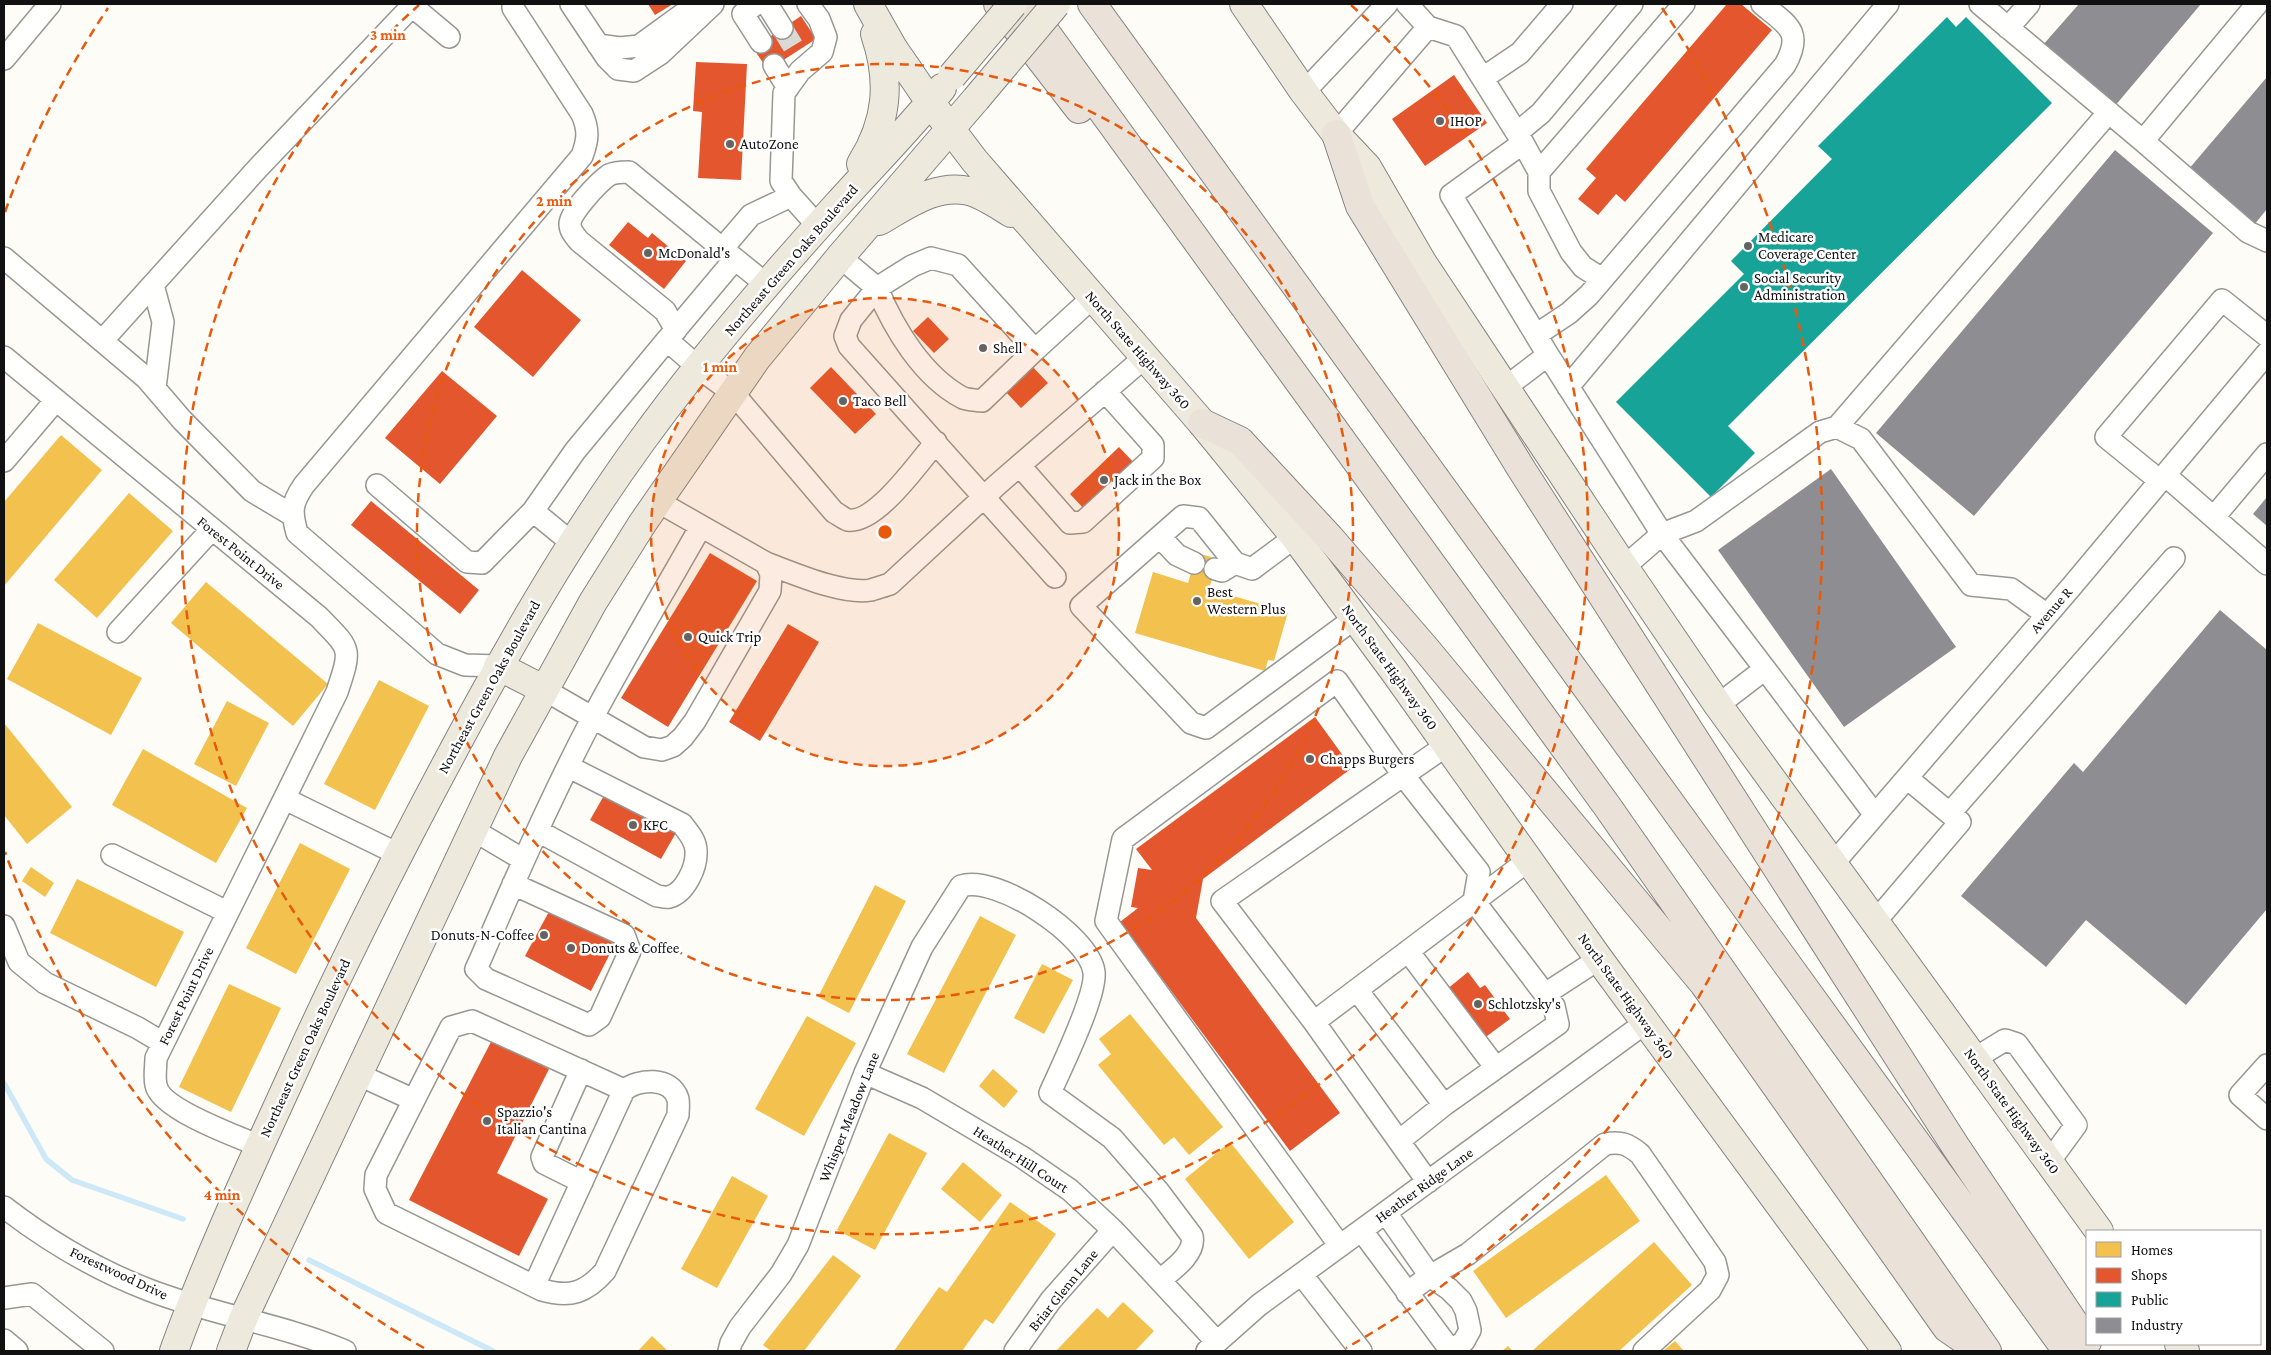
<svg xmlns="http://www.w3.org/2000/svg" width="2271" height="1355" font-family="'Crimson Pro',serif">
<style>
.homes{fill:#f2c14e}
.shops{fill:#e4572e}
.public{fill:#17a398}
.industry{fill:#8d8d92}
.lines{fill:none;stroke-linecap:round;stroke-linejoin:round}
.stream{stroke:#cde8f7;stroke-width:5.5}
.minor-tunnel{stroke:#dad9d4;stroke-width:21;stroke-dasharray:21 11;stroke-linecap:butt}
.minor-casing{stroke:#979795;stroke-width:24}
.major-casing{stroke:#858482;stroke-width:30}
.highway-casing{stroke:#858482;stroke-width:30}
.minor{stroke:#fffffe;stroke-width:21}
.major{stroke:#ede9dc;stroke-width:28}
.highway{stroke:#eae1d8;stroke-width:28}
.major-bridge-casing{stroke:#858482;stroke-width:30;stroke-linecap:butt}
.major-bridge{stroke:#ede9dc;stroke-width:28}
.ring{fill:none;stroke:#e8590c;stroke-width:2.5;stroke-dasharray:9 6}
.poi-dot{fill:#646362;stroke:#fff;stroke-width:2}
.labels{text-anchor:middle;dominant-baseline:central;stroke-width:5;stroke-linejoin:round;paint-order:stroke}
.poi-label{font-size:15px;fill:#111;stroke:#fff;text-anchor:start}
.street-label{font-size:15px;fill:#111;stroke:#fff}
.centre{fill:#e8590c;stroke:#fff;stroke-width:2.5}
.ring-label{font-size:15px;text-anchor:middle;font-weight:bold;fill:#e8590c;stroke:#fff;stroke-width:5;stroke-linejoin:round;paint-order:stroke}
</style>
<rect width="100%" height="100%" fill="#fdfcf7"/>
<!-- homes -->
<path class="homes" d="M61 435 102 470 4 586V502Z
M129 493 173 531 97 618 54 580Z
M1197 553 1218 559 1209 589 1288 612 1274 661 1268 660 1265 671 1135 633 1153 572 1188 583Z
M206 582 328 684 293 726 171 623Z
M38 623 142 678 111 735 7 679Z
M379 680 429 706 375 810 324 784Z
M227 701 269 723 236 786 194 764Z
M4 723 72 807 27 844 4 815Z
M143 749 247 808 216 863 112 805Z
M300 843 350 869 296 974 246 948Z
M31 867 54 883 45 897 22 881Z
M77 879 184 932 156 987 50 933Z
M875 885 906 901 849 1013 818 997Z
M980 916 1016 935 944 1073 907 1054Z
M1042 964 1073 980 1044 1034 1014 1018Z
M229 984 281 1008 231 1112 179 1087Z
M1130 1014 1223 1127 1189 1155 1174 1137 1164 1145 1098 1065 1111 1054 1099 1039Z
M807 1016 856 1043 804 1136 755 1109Z
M993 1069 1018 1091 1004 1108 979 1086Z
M889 1133 927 1153 875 1250 837 1230Z
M1230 1142 1294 1222 1249 1259 1185 1179Z
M963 1162 1002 1195 980 1222 941 1189Z
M1606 1175 1640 1221 1506 1318 1473 1271Z
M732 1176 768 1196 717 1288 681 1269Z
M1010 1202 1056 1234 993 1324 985 1319 962 1351H894L939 1287 947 1292Z
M1654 1242 1692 1285 1619 1351H1532Z
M833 1255 861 1276 804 1351H771L763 1345Z
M1123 1302 1154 1331 1135 1351H1056L1097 1308 1108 1318Z
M652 1336 668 1351H638Z
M1675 1341 1684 1351H1663Z
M1508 1346 1513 1351H1502Z"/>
<!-- shops -->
<path class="shops" d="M648 4H673L655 15Z
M1727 4H1741L1772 30 1625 202 1616 194 1598 215 1578 199 1596 178 1586 169Z
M801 16 816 39 768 70 753 48Z
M696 62 747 64 741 180 698 178 702 112 693 111Z
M1454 75 1487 123 1425 166 1392 119Z
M628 222 648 238 652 233 686 261 664 289 609 245Z
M522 270 581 320 533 377 474 327Z
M928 317 949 339 934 353 913 331Z
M1029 363 1048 383 1021 408 1002 388Z
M831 367 876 414 855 434 810 388Z
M442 371 497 416 440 484 385 438Z
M1119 447 1137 466 1088 513 1070 494Z
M371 501 479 590 460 614 351 525Z
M710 553 757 581 668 727 621 698Z
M788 624 819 642 760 741 729 722Z
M1315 717 1352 768 1203 879 1196 918 1340 1113 1290 1151 1120 922 1138 908 1131 907 1138 868 1152 870 1136 849Z
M606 792 677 831 661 859 590 820Z
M552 906 617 940 591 991 525 956Z
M1468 972 1480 988 1485 985 1510 1019 1483 1039 1446 990Z
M492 1040 549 1069 497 1173 548 1199 519 1256 409 1200Z"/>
<!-- public -->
<path class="public" d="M1947 17 1956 27 1966 17 2052 103 1728 426 1755 453 1711 497 1616 402 1744 274 1731 261 1832 159 1818 146Z"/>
<!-- industry -->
<path class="industry" d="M2079 4H2201L2114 107 2042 46Z
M2267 77V209L2254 225 2188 170Z
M2115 150 2213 233 1974 516 1876 433Z
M1831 469 1956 647 1844 727 1718 550Z
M2267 497V526L2253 514Z
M2220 610 2267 650V909L2186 1005 2086 920 2046 967 1961 896 2074 763 2083 772Z"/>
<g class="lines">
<!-- stream -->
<path class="stream" d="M4 1083 46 1159 72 1180 183 1219
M309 1260 493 1351"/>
<!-- minor-tunnel -->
<path class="minor-tunnel" d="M782 28 796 51"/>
<defs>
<path id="minor" d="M571 4 607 58 618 69 634 71 660 54 713 4
M756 4 743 14 761 42
M767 4 782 28
M1980 4 2143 141 2248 232 2267 241
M412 6 449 37
M1428 27 1456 36 1523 143 1451 195 1548 355 1506 387
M2008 28 2029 4
M598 45 620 48 639 46 694 6
M4 59 50 4
M774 65 788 88
M1483 78 1520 53 1562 4
M1304 92 1387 4
M1517 133 1541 113 1632 4
M1336 134 1428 27 1407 4
M2143 141 2257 4
M1523 143 1539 172V191L1571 252 1583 267 1602 279
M1539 172 1684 4
M791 196 781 181 784 93 800 71 822 52 826 37 819 19 808 4
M722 249 751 215 791 196 818 226
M840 257 877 288 912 266 931 258 958 265 1035 350 1092 298
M4 258 146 378 182 420 252 491 292 515
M153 285 163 322 155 388
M767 285 735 259 667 340 699 368 733 393 834 512C838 514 844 519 848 520 876 524 919 462 936 442
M676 330 665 311 579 241C575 236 570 231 570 224 570 212 599 182 609 175 615 172 622 172 629 172L735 259
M1536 335 1569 313 1589 295 1785 65C1804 31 1787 25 1762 4
M102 341 258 168 412 6 409 4
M1035 350 982 401C976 400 969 400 963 398 923 377 894 329 877 288L851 320 845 336 849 346 1055 577
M1548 355 1662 534 1624 567
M4 357 319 617C351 650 352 647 337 692L156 1058C156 1066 154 1077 156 1085 160 1109 238 1137 260 1146
M1568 387 1888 4
M1837 427 2109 112
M4 461 56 400
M1020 466 1070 523 1083 522 1153 458V445L1105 391
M2165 475 2267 564
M2160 481 2106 437 2222 300 2267 336
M377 485 467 562 482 563 533 511 572 543
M533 511 575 451 667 340
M2214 517 2267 454
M1160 537 1177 555 1194 563
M1295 537 1252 569 1235 563 1199 518 1183 516 1081 606 1191 723 1206 728 1355 618
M766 563C793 573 843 595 871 590 877 588 884 586 890 584L998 484 1145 357
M1215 569 1222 571 1235 563
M118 632 212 529
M498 666 465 665 437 654 297 533C291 511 291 504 304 485L582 156C588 140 589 130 582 114L513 8V4
M1765 669 1875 815
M543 689 644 747 662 750 673 746 683 737 695 721 770 591 771 574 766 563 657 501
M1718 705 1765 669 1662 534 1696 521 1820 432 1837 427 1861 439 1971 585 2011 589 2047 615
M285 799 398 854
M1950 813 2174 558
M473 830 524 860
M538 831 657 896C660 896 665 898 669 897 685 893 697 867 696 851 696 840 688 832 682 824L569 767
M112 855 227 912
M1832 865 2072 586 2267 353
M513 884 624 935 630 951 600 1017 589 1025 486 979 476 969 481 958C516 877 552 795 593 717 627 653 665 590 701 526
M1874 923 1960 822 1907 778
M4 926 19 962 45 983 138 1028 163 1043
M1408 951 1496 1068
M1357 990 1444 1105
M1545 994 1599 959
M1314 1022 1529 860
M1974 1059 2005 1040 2017 1044 2076 1125 2049 1162
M2267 1065 2240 1095 2267 1119
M581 1070 542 1157 544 1163 582 1182
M865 1073 922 1098 1022 1157 1070 1190 1113 1230 1217 1342
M357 1074 414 1100 376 1175 375 1189 386 1213 542 1290C570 1298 586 1293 605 1271L678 1115C678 1111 679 1104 678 1099 671 1076 639 1079 624 1090L534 1286
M414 1100 451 1027 472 1021 624 1090
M1428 1182 1314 1022 1222 901 1447 745
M4 1207C48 1241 97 1270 149 1290 213 1315 282 1324 345 1351
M1386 1213 1430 1276 1449 1289 1461 1301 1466 1311 1470 1330 1464 1341 1453 1351
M1362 1231 1451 1351
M1340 1246 1106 921 1123 839 1337 681 1403 775 1479 872 1474 901 1554 1006 1558 1024 1444 1105 1399 1141
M1302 1275 1361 1351
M1407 1293 1430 1276 1468 1254 1605 1144C1621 1141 1628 1144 1640 1154L1715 1262 1718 1275 1710 1290 1644 1351
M4 1298 32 1294 103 1351
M4 1340 17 1351
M729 1351 731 1343 740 1327 781 1274 798 1245 865 1073 902 991 922 947 961 886C996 874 1089 935 1094 972 1097 995 1061 1068 1050 1093L1112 1138 1159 1192 1192 1236C1196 1254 1172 1270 1160 1280
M1015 1351 1051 1300 1113 1230
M1207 1351 1259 1305 1645 1023"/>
<path id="major" d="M868 4 893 48 930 102 974 160 1202 423 1295 537 1394 671 1599 959 1887 1351
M1244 4 1304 92 1336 134 1367 167 1422 262 1624 567 1718 705 2099 1231
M861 164C888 121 891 81 875 34
M879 221C906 206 936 183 969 191 984 195 998 205 1011 213
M498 666 543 689
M2179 1344 2185 1351
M174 1351C212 1246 261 1144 307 1042 350 949 396 858 444 768 504 655 566 545 641 442 700 360 769 280 837 205 872 166 909 129 942 88
M231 1351 244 1317 508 756 593 602 642 524 757 358 840 257 976 99"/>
<path id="highway" d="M998 4 1079 109
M1025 4 1607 806 1987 1351
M1092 4 2067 1351
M1336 134 1360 206 1522 470 1956 1147 2087 1342
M1202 423 1240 441 1330 538 1425 648 1704 984 1947 1328 1979 1350"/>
</defs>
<!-- minor casing -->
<use href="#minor" class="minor-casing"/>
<!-- major casing -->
<use href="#major" class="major-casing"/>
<!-- highway casing -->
<use href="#highway" class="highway-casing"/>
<!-- minor -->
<use href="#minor" class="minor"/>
<!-- major -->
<use href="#major" class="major"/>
<!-- highway -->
<use href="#highway" class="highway"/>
<defs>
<path id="major-bridge" d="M952 76 1013 4
M976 99 1056 4"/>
</defs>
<!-- major-bridge casing -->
<use href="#major-bridge" class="major-bridge-casing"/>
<!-- major-bridge -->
<use href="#major-bridge" class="major-bridge"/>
</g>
<!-- distance rings -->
<circle cx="885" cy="532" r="234" fill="#e8590c" fill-opacity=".12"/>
<g class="ring">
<circle cx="885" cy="532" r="234"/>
<circle cx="885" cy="532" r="468"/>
<path d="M1351 5A703 703 0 1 1 419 5"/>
<path d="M424 1348A937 937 0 0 1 5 852M5 212A937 937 0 0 1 108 8M1662 8A937 937 0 0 1 1346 1348"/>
</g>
<!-- markers -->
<g class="poi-dot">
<circle cx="1440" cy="121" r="5"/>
<circle cx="730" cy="144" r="5"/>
<circle cx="1748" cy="246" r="5"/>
<circle cx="648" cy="253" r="5"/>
<circle cx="1744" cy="287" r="5"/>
<circle cx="983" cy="348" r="5"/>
<circle cx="843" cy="401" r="5"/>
<circle cx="1104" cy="480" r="5"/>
<circle cx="1197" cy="601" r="5"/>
<circle cx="688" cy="637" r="5"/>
<circle cx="1310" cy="759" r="5"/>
<circle cx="633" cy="825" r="5"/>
<circle cx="544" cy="935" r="5"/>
<circle cx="571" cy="948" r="5"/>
<circle cx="1478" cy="1004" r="5"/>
<circle cx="487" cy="1121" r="5"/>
</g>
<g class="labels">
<!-- poi labels -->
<g class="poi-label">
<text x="1450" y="121">IHOP</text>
<text x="740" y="144">AutoZone</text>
<text x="1758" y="237">Medicare<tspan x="1758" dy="17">Coverage Center</tspan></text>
<text x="658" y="253">McDonald's</text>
<text x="1754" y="278">Social Security<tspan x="1754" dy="17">Administration</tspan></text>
<text x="993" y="348">Shell</text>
<text x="853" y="401">Taco Bell</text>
<text x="1114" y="480">Jack in the Box</text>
<text x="1207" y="592">Best<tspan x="1207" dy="17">Western Plus</tspan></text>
<text x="698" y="637">Quick Trip</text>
<text x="1320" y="759">Chapps Burgers</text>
<text x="643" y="825">KFC</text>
<text x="534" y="935" text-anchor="end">Donuts-N-Coffee</text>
<text x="581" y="948">Donuts &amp; Coffee</text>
<text x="1488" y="1004">Schlotzsky's</text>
<text x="497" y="1112">Spazzio's<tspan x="497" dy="17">Italian Cantina</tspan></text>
</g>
<!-- street labels -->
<g class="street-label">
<text transform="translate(791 260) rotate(-49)">Northeast Green Oaks Boulevard</text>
<text transform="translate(1138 350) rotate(49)">North State Highway 360</text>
<text transform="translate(241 553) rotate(39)">Forest Point Drive</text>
<text transform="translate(2051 610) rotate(-49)">Avenue R</text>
<text transform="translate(1390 667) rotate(54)">North State Highway 360</text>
<text transform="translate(489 687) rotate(-61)">Northeast Green Oaks Boulevard</text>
<text transform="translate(186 996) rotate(-64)">Forest Point Drive</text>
<text transform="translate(1626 996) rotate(54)">North State Highway 360</text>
<text transform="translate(305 1048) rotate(-65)">Northeast Green Oaks Boulevard</text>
<text transform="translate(2012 1111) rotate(54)">North State Highway 360</text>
<text transform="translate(849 1117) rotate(-68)">Whisper Meadow Lane</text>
<text transform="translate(1021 1159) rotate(33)">Heather Hill Court</text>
<text transform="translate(1424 1185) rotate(-36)">Heather Ridge Lane</text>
<text transform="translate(119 1273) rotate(25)">Forestwood Drive</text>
<text transform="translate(1063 1290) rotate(-51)">Briar Glenn Lane</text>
</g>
</g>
<circle cx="885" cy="532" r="8" class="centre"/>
<g class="ring-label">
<text x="388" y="40">3 min</text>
<text x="554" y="206">2 min</text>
<text x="720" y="372">1 min</text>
<text x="222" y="1200">4 min</text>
</g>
<!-- border -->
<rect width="2271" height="1355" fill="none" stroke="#111111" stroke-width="10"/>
<!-- legend -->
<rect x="2086" y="1230" width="175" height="115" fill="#ffffff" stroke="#a0a0a0"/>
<rect x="2096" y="1242" width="25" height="15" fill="#f2c14e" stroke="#a0a0a0"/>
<text x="2131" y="1255" font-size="15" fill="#111111">Homes</text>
<rect x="2096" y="1268" width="25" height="15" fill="#e4572e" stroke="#a0a0a0"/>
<text x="2131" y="1280" font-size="15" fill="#111111">Shops</text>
<rect x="2096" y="1292" width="25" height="15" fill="#17a398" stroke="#a0a0a0"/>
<text x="2131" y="1305" font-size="15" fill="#111111">Public</text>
<rect x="2096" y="1318" width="25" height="15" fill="#8d8d92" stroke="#a0a0a0"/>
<text x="2131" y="1330" font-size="15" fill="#111111">Industry</text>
</svg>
